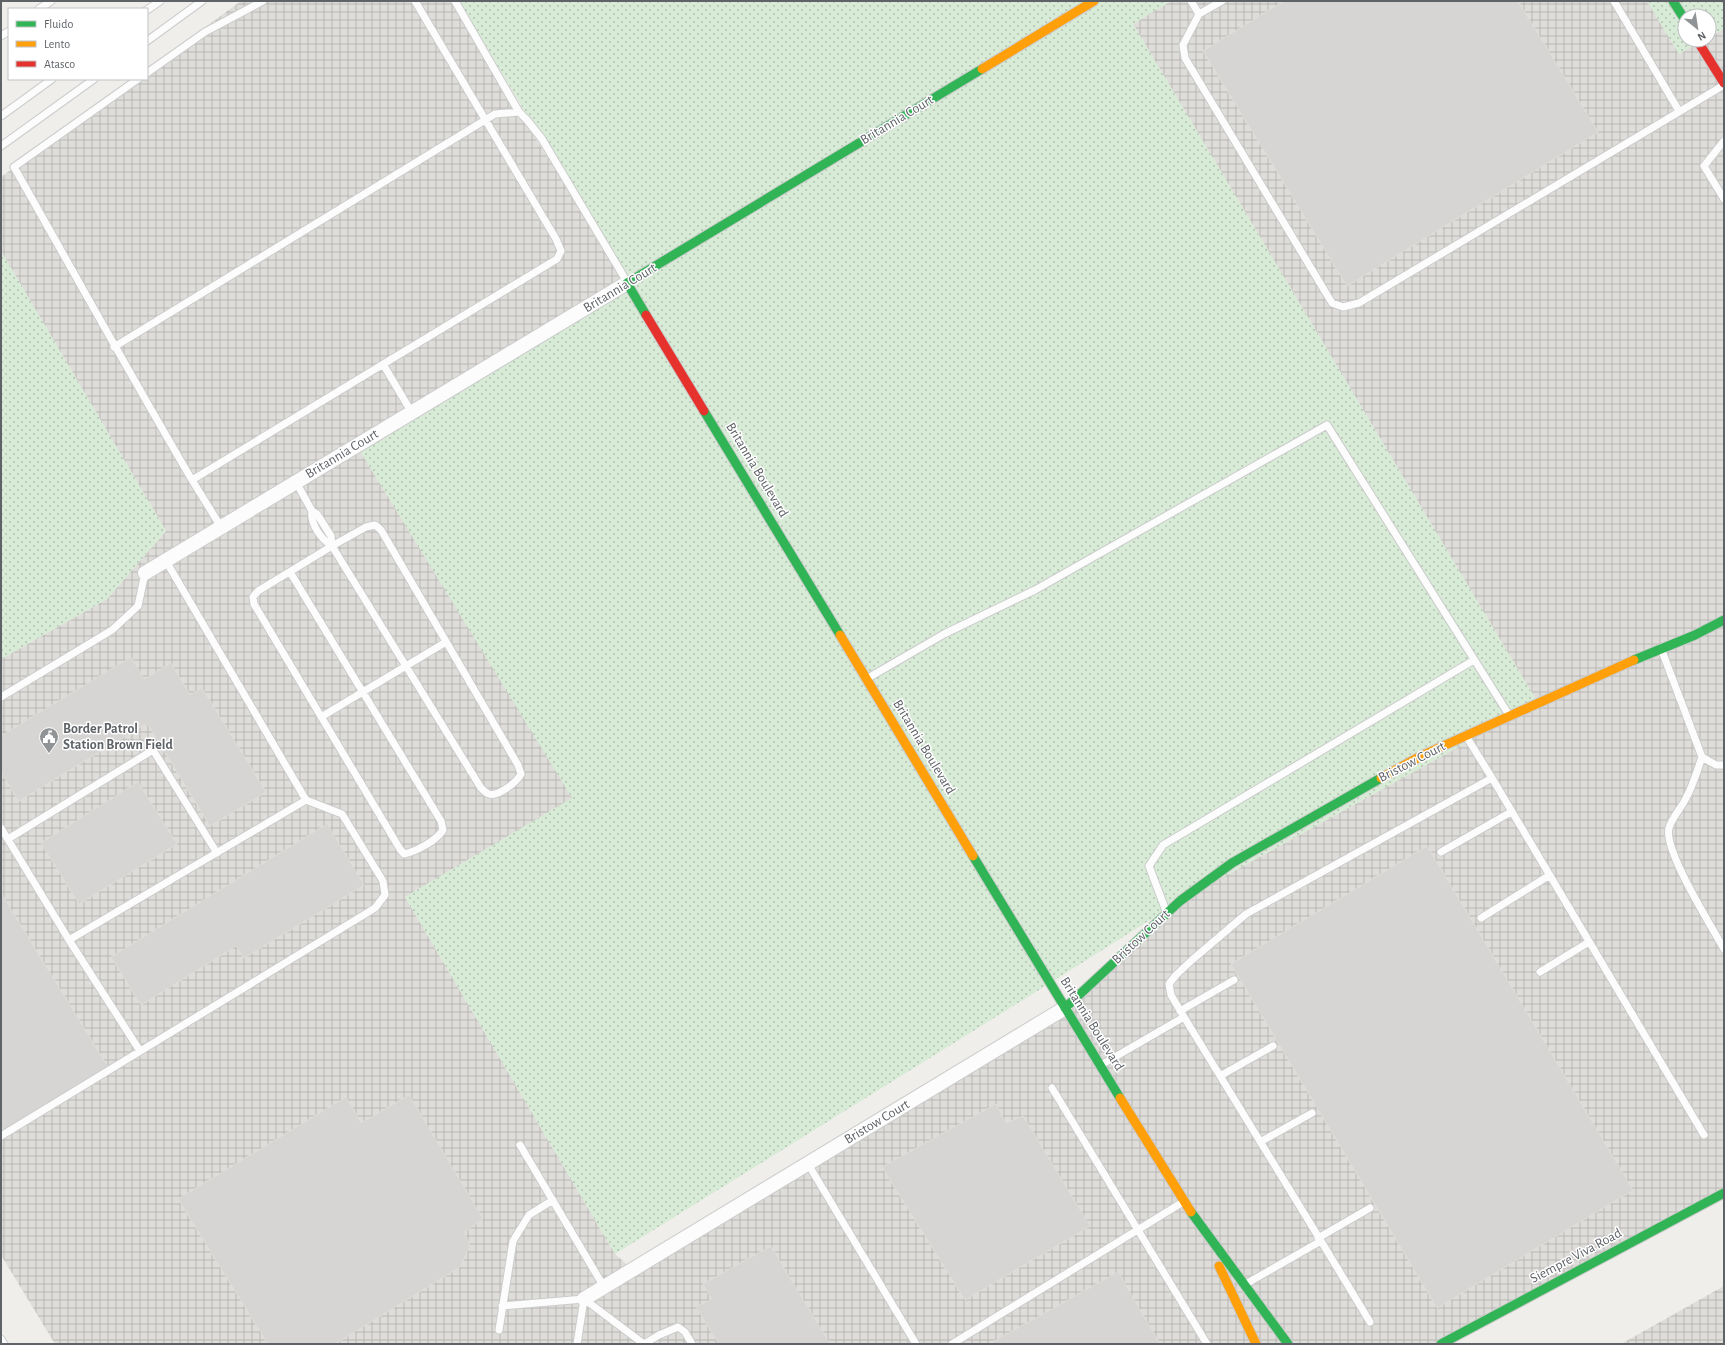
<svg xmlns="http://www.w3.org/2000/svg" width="1725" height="1345" font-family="'Alegreya Sans',sans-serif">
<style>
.industrial{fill:url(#industrial-grid)}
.grass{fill:url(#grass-dots)}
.building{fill:#d6d5d3;stroke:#deddd9}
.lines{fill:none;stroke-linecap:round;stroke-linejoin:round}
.lane-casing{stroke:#cbcccc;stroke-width:9}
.street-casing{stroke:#cbcccc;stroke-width:16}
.fast-casing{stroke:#cacacb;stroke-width:11}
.slow-casing{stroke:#cacacb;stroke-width:11}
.jam-casing{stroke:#cacacb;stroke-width:11}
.lane{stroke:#fdfcfc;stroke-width:7}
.street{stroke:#fdfcfc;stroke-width:14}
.fast{stroke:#30b455;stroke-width:9}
.slow{stroke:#ff9f0a;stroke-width:9}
.jam{stroke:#e5322d;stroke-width:9}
.labels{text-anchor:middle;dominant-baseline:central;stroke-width:3;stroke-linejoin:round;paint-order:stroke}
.street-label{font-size:14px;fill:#5f6368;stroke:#fff}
.poi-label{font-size:14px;font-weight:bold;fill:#5f6368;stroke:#fff;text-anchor:start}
</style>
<defs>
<pattern id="industrial-grid" width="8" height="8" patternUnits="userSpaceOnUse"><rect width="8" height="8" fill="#dfddda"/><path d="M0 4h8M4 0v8" fill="none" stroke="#b8b7b5"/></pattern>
<pattern id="grass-dots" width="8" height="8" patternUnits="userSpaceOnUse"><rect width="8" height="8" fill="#d8ebd6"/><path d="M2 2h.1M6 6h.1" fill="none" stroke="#b2c2b1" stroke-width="1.8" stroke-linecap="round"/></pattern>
</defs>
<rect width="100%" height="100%" fill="#efeeea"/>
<!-- industrial -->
<path class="industrial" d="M241 1H455L519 112 627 283 357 446 573 798 405 897 615 1254 633 1270 1065 1008 1180 901 1538 703 1133 24 1171 1H1647L1679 54 1704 40H1709V37L1724 29V1193L1442 1344H55L1 1255V659L107 599 166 531 1 251V177L134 79H147V70Z
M1724 1286V1344H1621Z"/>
<!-- grass -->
<path class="grass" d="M459 1H1171L1133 24 1538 703 1180 901 1023 1000 615 1254 405 897 572 798 357 446 627 283Z
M1647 1H1724V29L1709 37V16H1685V40H1704L1679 54Z
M1 251 166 531 107 599 1 659Z"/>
<!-- building -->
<path class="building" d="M1284 1H1518L1598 132 1347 286 1203 51Z
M131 657 144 679 171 663 190 695 202 688 266 792 210 826 147 723 19 801 1 772V736Z
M138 782 177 844 79 904 41 843Z
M327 824 364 885 244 958 236 946 141 1005 111 957Z
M1427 846 1633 1190 1437 1308 1231 964Z
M1 893 108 1067 4 1131 1 1127Z
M409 1095 483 1219 464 1232 470 1246 460 1267 335 1344H268L178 1199 346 1097 361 1123Z
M996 1104 1006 1123 1023 1116 1090 1226 965 1300 882 1167Z
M771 1246 788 1275 830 1344H719L696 1307 712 1299 703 1284Z
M1118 1272 1160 1344H992L991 1343Z"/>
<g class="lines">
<defs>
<path id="lane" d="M455 1 519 112
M1191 1 1199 14 1183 45 1185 58 1332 303 1343 307 1359 303 1724 85
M1614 1 1679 111
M39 9 51 1
M147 10 160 1
M1199 14 1222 1
M1 36 9 31
M147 41 202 1
M147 73 205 32 263 1
M138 79 14 167C73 271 131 376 192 480L557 259 561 251 556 239 415 1
M1 116 52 79
M1724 141 1704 166 1724 199
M1 146 94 79
M114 347 495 114 519 112 527 120 542 139 627 282
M383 364 412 413
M192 480 221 527
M296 482 312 511 317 514 331 536 332 546C321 539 310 524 312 511
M290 572 441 821 443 830C436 841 417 851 404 854L400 849 254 604 253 597 258 591 332 546 481 788C483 790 486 793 489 794 498 797 517 782 521 774L518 765 381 530 375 525 366 527 332 546
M1662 651 1702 757 1716 765H1724
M868 678 944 634 1035 590 1327 425 1509 715
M1 697 112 630 138 606 145 573
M321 717 446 642
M1702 757C1697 771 1693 786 1685 800 1680 810 1672 817 1669 828 1663 850 1712 927 1724 949
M1492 778 1704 1135
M1 828 69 940 306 800 166 561
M8 839 153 750 217 853
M1441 852 1511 812
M1166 911 1149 866 1163 845 1474 660
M1481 918 1550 875
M69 940 140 1051
M1540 972 1589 942
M1180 1011 1234 980
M1101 1065 1184 1017
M1220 1076 1273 1046
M1052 1088 1207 1344
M1 1136 375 908 385 895 383 881 342 814 306 800
M1260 1142 1312 1113
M520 1145 604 1287
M808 1164 916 1344
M1318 1238 1370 1208
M1321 1241 1184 1017 1171 995 1169 984 1176 975 1192 960 1246 914 1492 778 1466 736
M1244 1285 1321 1241 1370 1322
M502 1306 584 1299 644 1344
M499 1330 513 1241 529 1215 553 1200
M1 1339 4 1344
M577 1344 584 1299
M644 1344 659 1335 678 1327 685 1332 692 1344
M952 1344 1183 1202"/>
<path id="street" d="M145 573 627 283
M584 1299 1065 1008"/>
<path id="fast" d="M1673 1 1685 20
M646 315 627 283 982 69
M704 411 840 635
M1634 660 1695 635 1724 620
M973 856 1120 1098
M1065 1008 1180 901 1232 863 1381 778
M1191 1212 1288 1344
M1441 1344 1724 1193"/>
<path id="slow" d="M982 69 1094 1
M840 635 973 856
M1381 778 1421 756 1634 660
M1120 1098 1191 1212
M1219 1266 1256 1344"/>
<path id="jam" d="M1697 40 1724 83
M646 315 704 411"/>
</defs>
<!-- lane casing -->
<use href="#lane" class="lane-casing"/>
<!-- street casing -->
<use href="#street" class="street-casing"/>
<!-- fast casing -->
<use href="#fast" class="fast-casing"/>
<!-- slow casing -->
<use href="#slow" class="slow-casing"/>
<!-- jam casing -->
<use href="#jam" class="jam-casing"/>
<!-- lane -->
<use href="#lane" class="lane"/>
<!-- street -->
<use href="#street" class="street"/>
<!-- fast -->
<use href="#fast" class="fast"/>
<!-- slow -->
<use href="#slow" class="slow"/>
<!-- jam -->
<use href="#jam" class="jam"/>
</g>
<!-- icons -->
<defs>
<symbol id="civic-pin" viewBox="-11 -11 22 30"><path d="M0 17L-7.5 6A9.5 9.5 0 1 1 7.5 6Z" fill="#919496" stroke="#fff"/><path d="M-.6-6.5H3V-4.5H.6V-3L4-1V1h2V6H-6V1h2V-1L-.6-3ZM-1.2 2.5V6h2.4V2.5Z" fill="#fff"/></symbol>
</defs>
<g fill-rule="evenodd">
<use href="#civic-pin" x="38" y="726" width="22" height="30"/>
</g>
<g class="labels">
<!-- street labels -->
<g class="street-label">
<text transform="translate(897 120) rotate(-31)">Britannia Court</text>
<text transform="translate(620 288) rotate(-31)">Britannia Court</text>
<text transform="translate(342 454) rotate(-31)">Britannia Court</text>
<text transform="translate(757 470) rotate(59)">Britannia Boulevard</text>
<text transform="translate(924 747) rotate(59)">Britannia Boulevard</text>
<text transform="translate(1412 762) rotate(-27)">Bristow Court</text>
<text transform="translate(1141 937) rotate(-43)">Bristow Court</text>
<text transform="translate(1092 1024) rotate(58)">Britannia Boulevard</text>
<text transform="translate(877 1122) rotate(-31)">Bristow Court</text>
<text transform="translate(1576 1256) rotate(-28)">Siempre Viva Road</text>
</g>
<!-- poi labels -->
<g class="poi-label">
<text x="63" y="729">Border Patrol<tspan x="63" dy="16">Station Brown Field</tspan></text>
</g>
</g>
<!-- border -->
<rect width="1725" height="1345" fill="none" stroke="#5f6368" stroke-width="4"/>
<!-- legend -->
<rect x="8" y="8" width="140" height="72" fill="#ffffff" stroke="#bfc1c3"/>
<rect x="16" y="21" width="20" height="6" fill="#30b455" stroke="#bfc1c3"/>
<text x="44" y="28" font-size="12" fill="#5f6368">Fluido</text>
<rect x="16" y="41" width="20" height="6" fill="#ff9f0a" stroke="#bfc1c3"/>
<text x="44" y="48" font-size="12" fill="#5f6368">Lento</text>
<rect x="16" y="61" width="20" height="6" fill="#e5322d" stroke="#bfc1c3"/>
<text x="44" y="68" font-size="12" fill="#5f6368">Atasco</text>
<!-- north arrow -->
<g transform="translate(1697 28) rotate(150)"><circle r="19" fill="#ffffff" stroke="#bfc1c3"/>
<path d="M0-3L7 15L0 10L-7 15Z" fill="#919496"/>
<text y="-6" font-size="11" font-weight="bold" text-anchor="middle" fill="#5f6368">N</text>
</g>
</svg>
